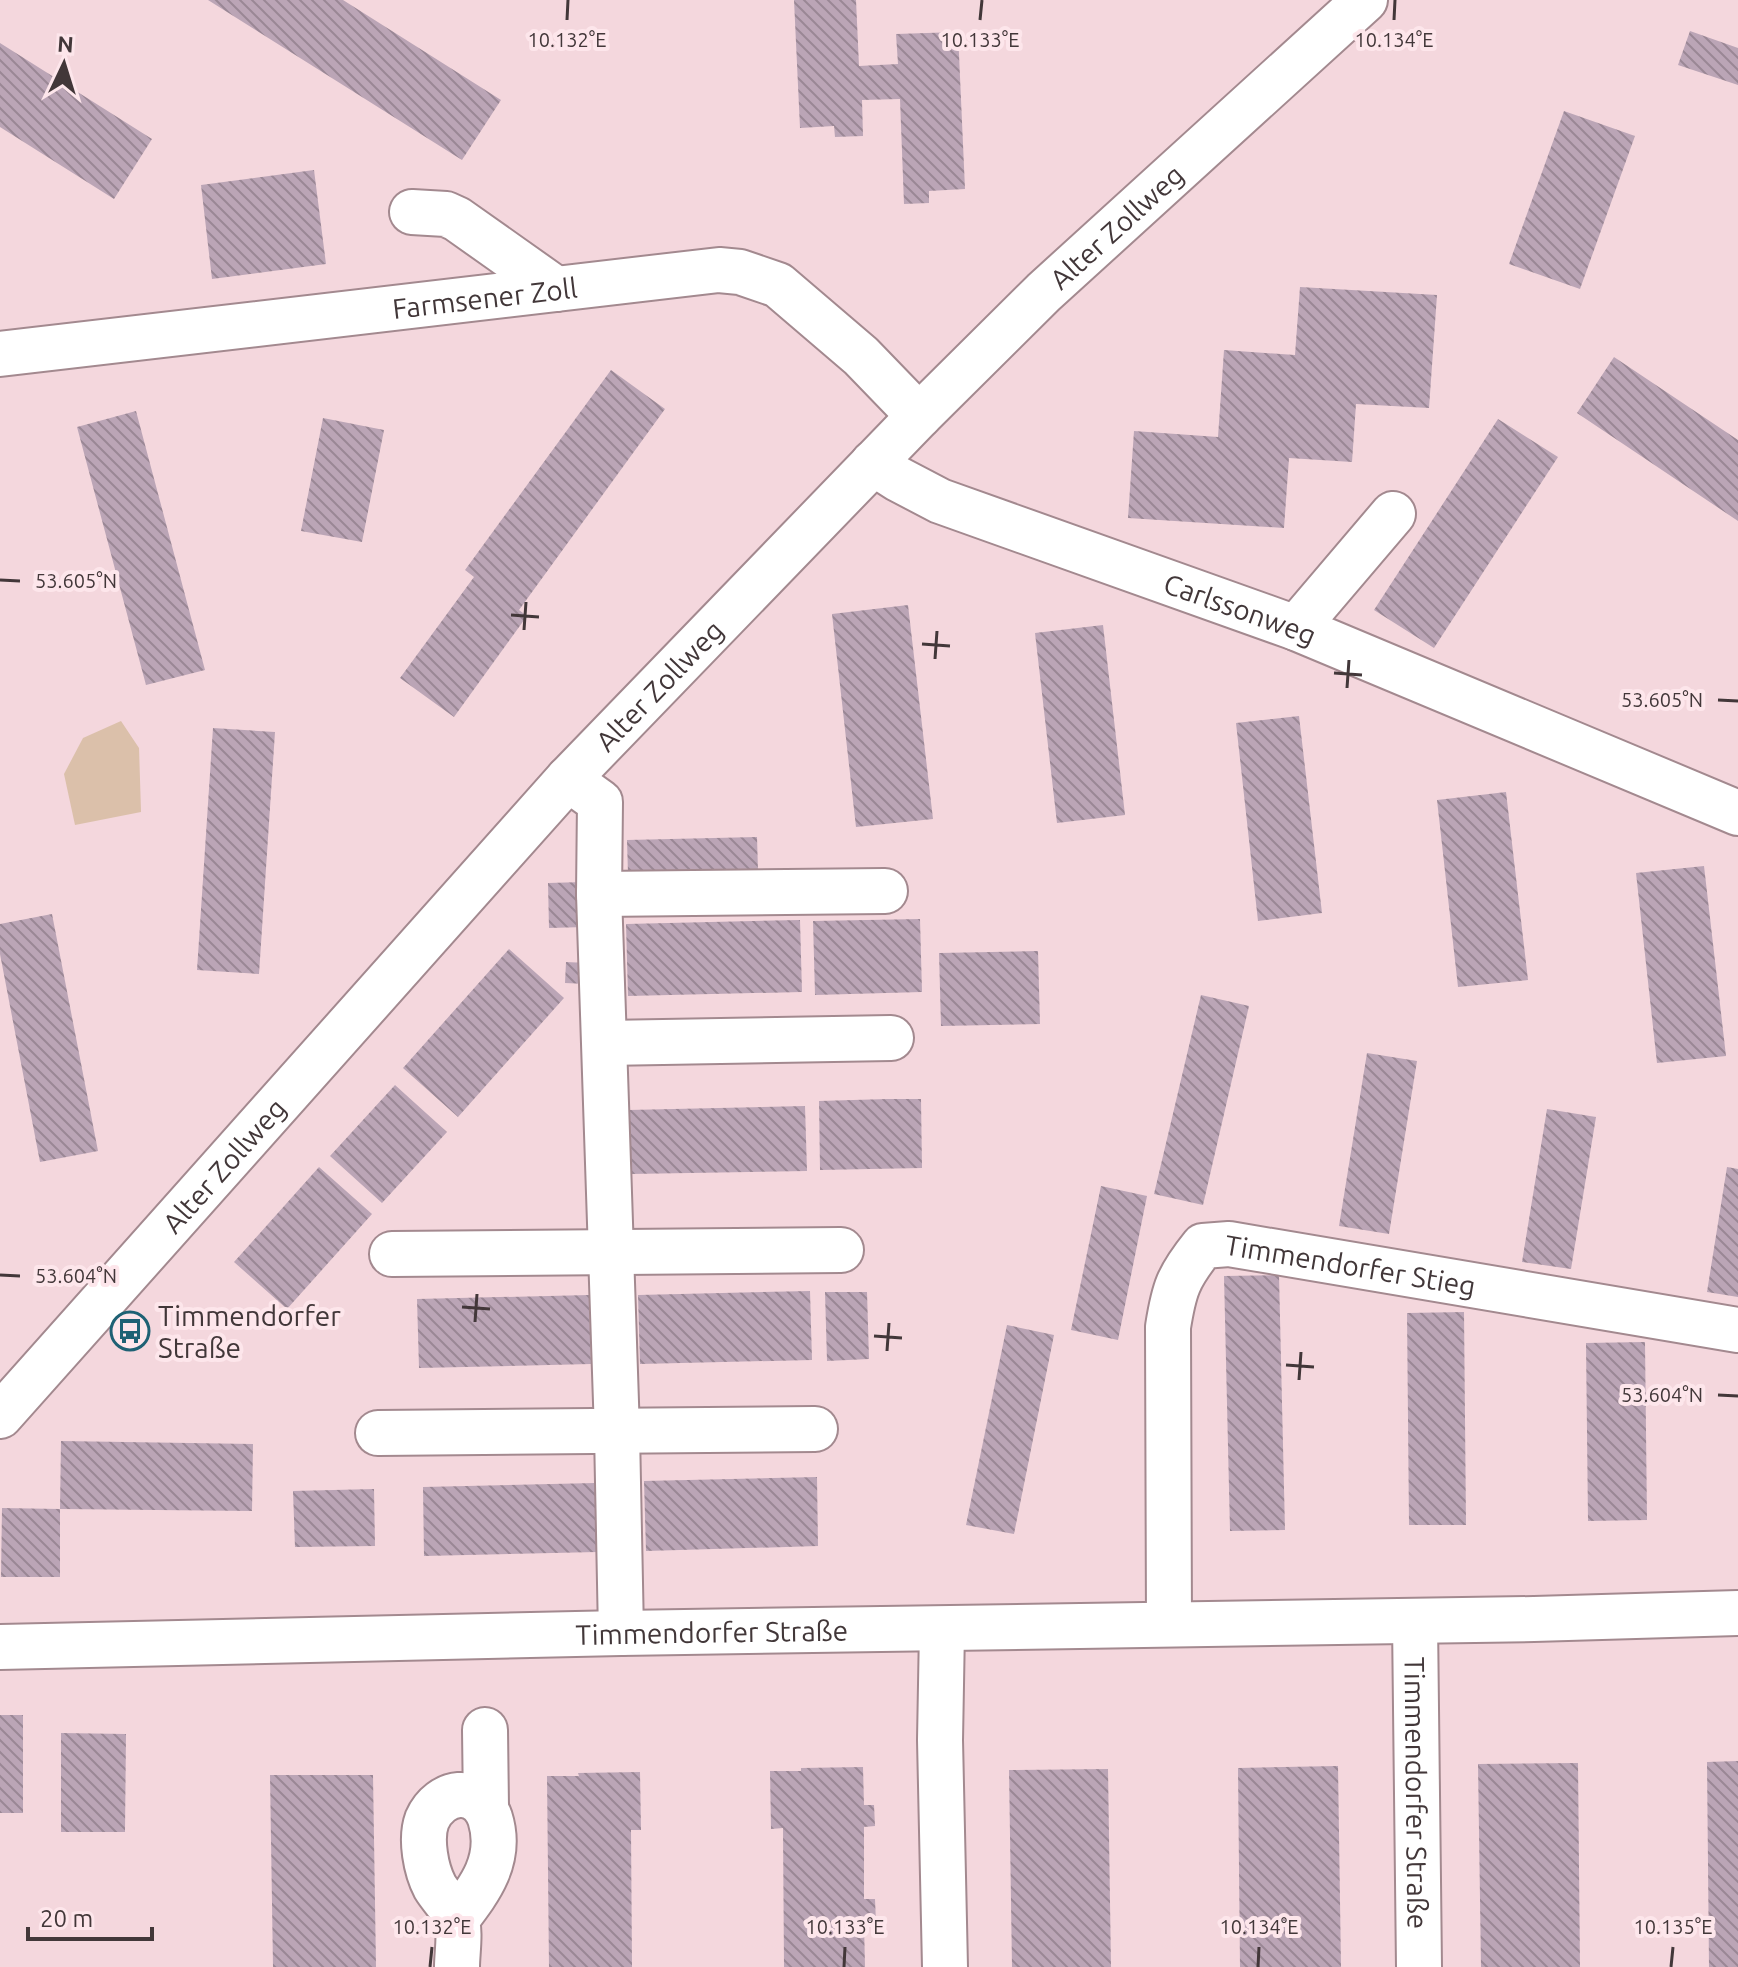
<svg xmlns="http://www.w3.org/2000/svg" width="1738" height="1967" font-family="Ubuntu,sans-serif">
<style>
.park{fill:#dbc0aa}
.building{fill:url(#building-back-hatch)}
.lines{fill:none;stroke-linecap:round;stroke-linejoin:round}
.minor-casing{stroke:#a3898f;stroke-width:48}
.minor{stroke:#fff;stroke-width:44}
.ticks{fill:none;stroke:#423739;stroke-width:3}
.labels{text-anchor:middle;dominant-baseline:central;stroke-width:8;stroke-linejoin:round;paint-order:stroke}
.street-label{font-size:28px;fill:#423739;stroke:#fde6eb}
.poi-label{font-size:28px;fill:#423739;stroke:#fde6eb;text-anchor:start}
.ticks-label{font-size:20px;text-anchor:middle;fill:#423739;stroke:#fde6eb;stroke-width:8;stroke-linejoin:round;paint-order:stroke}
</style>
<defs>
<pattern id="building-back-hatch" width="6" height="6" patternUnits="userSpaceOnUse" patternTransform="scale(2)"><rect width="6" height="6" fill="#bba5b6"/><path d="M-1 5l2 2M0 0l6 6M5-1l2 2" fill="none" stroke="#9a8795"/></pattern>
</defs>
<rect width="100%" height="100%" fill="#f4d7dd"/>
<!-- park -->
<path class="park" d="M121 721 139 748 141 812 75 825 64 774 83 738Z"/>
<!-- building -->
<path class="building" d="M208 0H343L501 100 462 160Z
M794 0H856L859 66 898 64 896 34 958 32 965 189 929 191V203L904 204 900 99 862 100 863 136 835 137 834 126 800 128Z
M1690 31 1738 48V85L1678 65Z
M0 43 152 139 114 199 0 127Z
M1564 111 1635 136 1580 289 1509 264Z
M314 170 326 264 212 279 201 185Z
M1300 287 1437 295 1429 408 1356 404 1352 462 1289 458 1284 528 1128 518 1134 431 1218 437 1224 350 1295 355Z
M1614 357 1738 440V521L1577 413Z
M611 370 665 409 519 610 527 616 454 717 400 678 474 577 465 570Z
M136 411 205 670 146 685 77 427Z
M323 418 384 430 362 542 301 531Z
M1498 419 1558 457 1434 648 1374 610Z
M908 605 933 819 856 827 832 614Z
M1103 625 1125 815 1057 823 1035 633Z
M1299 716 1322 913 1258 921 1236 723Z
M213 728 275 732 259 974 197 970Z
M1506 792 1528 980 1458 987 1437 800Z
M757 837 758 871 628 874 627 840Z
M1704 866 1726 1056 1657 1063 1636 873Z
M584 882 585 927 549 928 548 883Z
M52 914 98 1151 40 1162 0 954V924Z
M920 919 922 992 815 995 813 921Z
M800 920 802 992 628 996 626 924Z
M509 949 564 998 458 1117 403 1068Z
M1038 951 1040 1024 941 1026 939 953Z
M566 962 587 963 586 984 565 983Z
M1201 995 1249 1006 1203 1205 1154 1194Z
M1367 1053 1417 1061 1389 1234 1339 1226Z
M395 1085 447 1132 382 1203 330 1156Z
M887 1099H921L922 1168 820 1170 819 1101Z
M805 1106 807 1171 630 1174 628 1110Z
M1547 1109 1596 1117 1571 1269 1522 1262Z
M319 1167 372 1214 287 1309 234 1262Z
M1727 1167 1738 1169V1297L1707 1292Z
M1101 1186 1147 1196 1118 1340 1071 1330Z
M1279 1275 1285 1530 1230 1531 1224 1276Z
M810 1291 812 1360 640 1364 638 1295Z
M825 1292H867L869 1359 827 1361Z
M589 1295 591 1364 419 1368 417 1299Z
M1464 1312 1466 1525H1409L1407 1313Z
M1007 1325 1054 1335 1014 1534 966 1525Z
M1645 1342 1647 1520 1588 1521 1586 1343Z
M61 1441 253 1444 252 1511 60 1509Z
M817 1477 818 1546 646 1551 644 1481Z
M595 1483 597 1552 424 1556 423 1487Z
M374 1489 375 1546 295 1547 293 1491Z
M2 1508 60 1509V1577H1Z
M0 1715H23V1813H0Z
M61 1733 126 1734 125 1832H61Z
M1738 1761V1967H1709L1707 1762Z
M1578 1763 1580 1967H1481L1478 1764Z
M1338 1766 1341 1967H1240L1238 1768Z
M863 1767 864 1805H874L875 1826 864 1827V1899H875L876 1923H864L865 1967H784L783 1828 771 1829 770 1771H801V1768Z
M1108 1769 1111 1967H1012L1009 1770Z
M640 1772 641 1830H631L632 1967H549L547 1776H579L578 1773Z
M270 1775H373L376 1967H273Z"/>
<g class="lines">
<defs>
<g id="minor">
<path d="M412 212 446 214 457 219 556 289"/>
<path id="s1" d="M0 354 719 270 740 272 778 285 861 356 919 416"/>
<path id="s2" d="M873 463 898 479 940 501 1296 628 1738 813"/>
<path d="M1296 628 1393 514"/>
<path d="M568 779 600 802 599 894 617 1432 621 1633"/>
<path d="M599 894 885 891"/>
<path d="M605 1043 891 1038"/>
<path d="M392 1254 841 1250"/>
<path id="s3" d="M0 1416 568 779 919 416 1044 292 1365 0"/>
<path d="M378 1433 815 1429"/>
<path id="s4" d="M1415 1621 1419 1967"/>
<path id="s5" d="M1169 1624 1168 1327C1174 1289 1178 1277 1203 1246L1229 1244 1738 1330"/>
<path d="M942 1629 940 1740 945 1967"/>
<path id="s6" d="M0 1647 621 1633 1534 1619 1738 1613"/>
<path d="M485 1730 486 1807"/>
<path d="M457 1967C457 1953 461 1931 456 1918 452 1907 441 1897 435 1887 426 1870 420 1839 427 1820 440 1790 478 1784 490 1818 503 1859 480 1889 457 1919"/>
</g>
</defs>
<!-- minor casing -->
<use href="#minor" class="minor-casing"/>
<!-- minor -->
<use href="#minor" class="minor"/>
</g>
<!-- ticks -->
<path class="ticks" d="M567 20 568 0M980 20 982 0M1394 20 1395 0M0 580 20 581M511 615 539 617M524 630 526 602M922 644 950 646M935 659 937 631M1334 673 1362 675M1347 688 1349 660M1718 700 1738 701M0 1275 20 1276M462 1307 490 1309M475 1322 477 1294M874 1336 902 1338M887 1351 889 1323M1286 1365 1314 1367M1299 1380 1301 1352M1718 1395 1738 1396M430 1967 432 1947M844 1967 845 1947M1258 1967 1259 1947M1671 1967 1673 1947"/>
<!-- icons -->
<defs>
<symbol id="bus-ring" viewBox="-11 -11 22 22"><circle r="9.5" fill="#fde6eb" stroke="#1e6174" stroke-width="1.5"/><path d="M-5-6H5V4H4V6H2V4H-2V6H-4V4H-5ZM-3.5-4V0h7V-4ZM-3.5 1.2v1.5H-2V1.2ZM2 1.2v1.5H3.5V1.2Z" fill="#1e6174"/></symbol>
</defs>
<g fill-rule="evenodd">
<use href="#bus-ring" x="108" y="1309" width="44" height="44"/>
</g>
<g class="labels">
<!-- street labels -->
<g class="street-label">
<text stroke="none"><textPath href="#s3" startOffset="1632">Alter Zollweg</textPath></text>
<text stroke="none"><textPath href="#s1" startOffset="488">Farmsener Zoll</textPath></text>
<text stroke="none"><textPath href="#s2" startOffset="396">Carlssonweg</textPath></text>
<text stroke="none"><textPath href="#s3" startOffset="984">Alter Zollweg</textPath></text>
<text stroke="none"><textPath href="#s3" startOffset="336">Alter Zollweg</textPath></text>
<text stroke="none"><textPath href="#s5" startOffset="536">Timmendorfer Stieg</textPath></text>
<text stroke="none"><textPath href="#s6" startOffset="712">Timmendorfer Straße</textPath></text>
<text stroke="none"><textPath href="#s4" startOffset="172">Timmendorfer Straße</textPath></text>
</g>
<!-- poi labels -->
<g class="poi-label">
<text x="158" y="1315">Timmendorfer<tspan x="158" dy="32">Straße</tspan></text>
</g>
</g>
<g class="ticks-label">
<text x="567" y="47">10.132°E</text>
<text x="980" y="47">10.133°E</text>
<text x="1394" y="47">10.134°E</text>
<text x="76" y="588">53.605°N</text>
<text x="1662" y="707">53.605°N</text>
<text x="76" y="1283">53.604°N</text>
<text x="1662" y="1402">53.604°N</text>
<text x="432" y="1934">10.132°E</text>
<text x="845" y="1934">10.133°E</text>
<text x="1259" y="1934">10.134°E</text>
<text x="1673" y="1934">10.135°E</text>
</g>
<!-- north arrow -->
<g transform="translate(64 64) rotate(4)" stroke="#fde6eb" stroke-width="6" paint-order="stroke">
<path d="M0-6L14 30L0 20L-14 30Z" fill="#423739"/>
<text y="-12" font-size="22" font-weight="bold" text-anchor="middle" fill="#423739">N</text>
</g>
<!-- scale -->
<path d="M28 1927v12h124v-12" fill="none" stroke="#423739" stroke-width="4"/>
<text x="40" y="1927" font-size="24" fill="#423739" stroke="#fde6eb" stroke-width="6" paint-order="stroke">20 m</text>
</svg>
